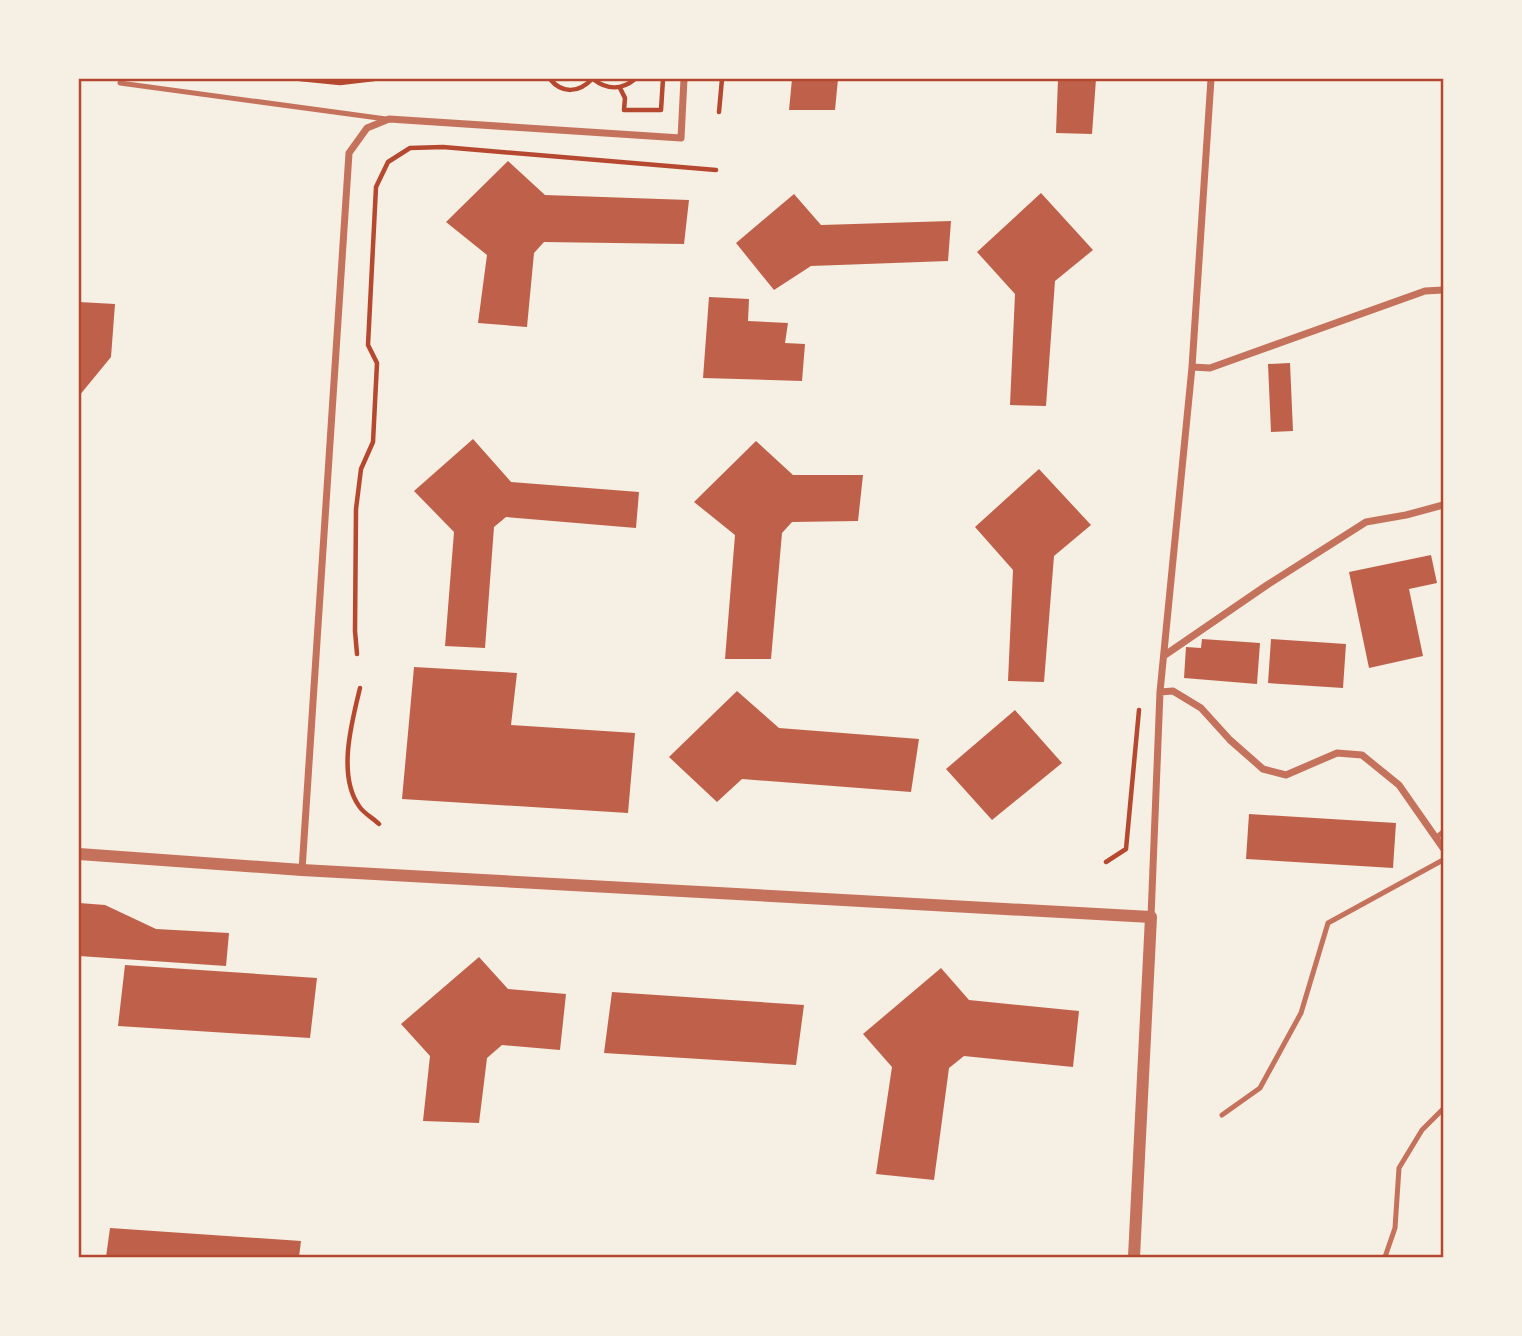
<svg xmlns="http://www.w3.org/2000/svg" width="1522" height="1336" font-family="'Sofia Sans Condensed',sans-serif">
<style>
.building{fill:#bf614a}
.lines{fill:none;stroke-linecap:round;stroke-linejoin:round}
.path{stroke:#b5482f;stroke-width:4.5}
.service{stroke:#c5725c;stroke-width:5}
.minor{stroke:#c5725c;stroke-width:7}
.tertiary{stroke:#c5725c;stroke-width:12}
.neatline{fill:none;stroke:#b5482f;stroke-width:2.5}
</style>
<rect width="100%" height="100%" fill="#f6efe4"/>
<!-- building -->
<path class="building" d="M792 79H838L835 110H789Z
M1058 79H1096L1092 134 1056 133Z
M508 161 545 195 689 200 684 244 544 242 534 253 527 327 478 323 487 255 446 222Z
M1041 193 1093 250 1055 281 1046 406 1010 405 1015 294 977 252Z
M794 194 821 225 951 221 948 261 811 266 774 290 736 243Z
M709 297 749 299 748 321 788 323 785 343 805 344 802 381 703 378Z
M79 302 115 304 111 357 79 396Z
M1290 363 1293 431 1271 432 1268 364Z
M473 439 511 482 639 492 636 528 506 517 494 527 485 648 445 646 454 532 414 491Z
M756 441 793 475H863L858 521 792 522 782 533 771 659H725L735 535 694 502Z
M1039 469 1091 525 1054 556 1044 682 1008 681 1013 570 975 527Z
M1431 555 1437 583 1409 589 1423 656 1369 668 1349 572Z
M1202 639 1260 643 1257 684 1184 678 1186 647 1201 648Z
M1271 639 1346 644 1343 688 1268 683Z
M414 667 517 673 511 725 635 733 628 813 402 799Z
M737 691 779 728 919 739 911 792 742 779 717 802 669 757Z
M1015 710 1062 763 992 820 946 769Z
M1249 814 1396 823 1393 868 1246 859Z
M79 903 105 905 156 929 229 933 226 966 79 956Z
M479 957 508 989 566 994 560 1050 502 1045 487 1058 479 1123 423 1121 430 1056 401 1024Z
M125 965 317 978 310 1038 118 1026Z
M941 968 969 1000 1079 1011 1073 1067 964 1056 949 1068 934 1180 876 1174 892 1067 863 1034Z
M612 992 804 1005 796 1065 604 1053Z
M110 1228 301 1241 299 1257H106Z"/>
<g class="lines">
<!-- path -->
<path class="path" d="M300 79 340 83 374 79
M550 79C562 94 579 93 592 79
M593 79C607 90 622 90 635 79
M620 88 625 98 624 110H661L663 79
M719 112 722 79
M357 654 355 631 356 509 361 469 373 442 377 363 368 345 376 187 388 162 410 148 443 147 716 170
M360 688C352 721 337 775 359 806 363 813 373 818 379 824
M1106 862 1126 849 1139 710"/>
<!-- service -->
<path class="service" d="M121 79 120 83 386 119
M1436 838 1443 832
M1222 1115 1260 1088 1301 1013 1328 923 1443 860
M1385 1257 1395 1228 1399 1168 1422 1130 1443 1109"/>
<!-- minor -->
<path class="minor" d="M1192 367 1210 368 1425 291 1443 290
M1165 655 1267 585 1366 522 1406 515 1443 505
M1160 692 1173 691 1201 708 1230 740 1263 769 1286 775 1337 753 1362 755 1399 785 1443 848
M302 870 349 153 367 128 389 119 681 138 684 79
M1151 917 1160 692 1192 367 1211 79"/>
<!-- tertiary -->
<path class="tertiary" d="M79 854 302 870 1151 917 1134 1257"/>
</g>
<!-- border -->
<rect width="1522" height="1336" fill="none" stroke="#f6efe4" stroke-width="161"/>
<rect x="80" y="80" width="1362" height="1176" class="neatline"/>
</svg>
